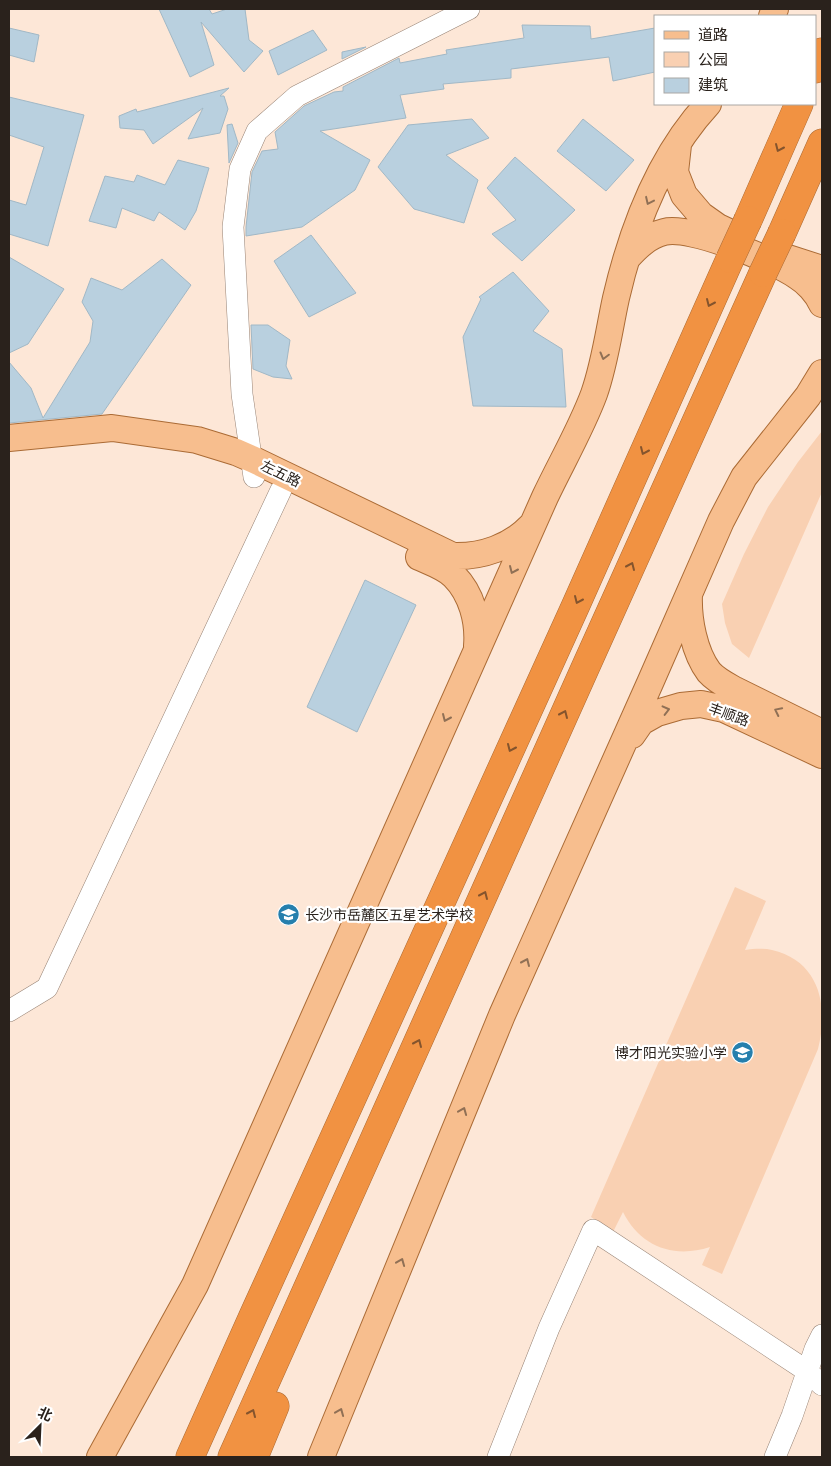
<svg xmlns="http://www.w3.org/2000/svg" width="831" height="1466" font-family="Lato,'Noto Sans SC',sans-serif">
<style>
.green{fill:#f9d0b2}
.building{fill:#b9d0df;stroke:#a1b8c6}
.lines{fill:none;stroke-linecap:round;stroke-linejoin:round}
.minor-casing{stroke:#978375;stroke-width:22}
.major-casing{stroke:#ab6b35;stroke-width:28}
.highway-casing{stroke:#ab6b35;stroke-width:29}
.minor{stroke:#fff;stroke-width:21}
.major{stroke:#f7be8e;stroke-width:26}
.highway{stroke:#f19242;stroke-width:28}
.highway-bridge-casing{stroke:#ab6b35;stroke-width:29;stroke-linecap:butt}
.highway-bridge{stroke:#f19242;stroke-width:28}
.oneway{stroke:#84542d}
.oneway2{stroke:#907055}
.labels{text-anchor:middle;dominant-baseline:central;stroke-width:4.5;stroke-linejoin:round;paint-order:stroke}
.street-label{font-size:14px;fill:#2a221c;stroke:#fff}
.poi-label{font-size:14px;fill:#2a221c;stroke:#fff;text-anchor:start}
</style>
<rect width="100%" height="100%" fill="#fde7d7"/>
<!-- green -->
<path class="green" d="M822 431V492L749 658 732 644 725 623 722 604 744 554 768 507 798 462Z
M735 887 766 901 745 950C753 949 763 948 772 950 820 961 829 1007 818 1049L722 1274 702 1265 710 1247C673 1259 640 1246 623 1212L613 1232 591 1217Z"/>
<!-- building -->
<path class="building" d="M159 9H209L212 14 227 9H245L249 40 263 51 244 72 201 22 214 65 190 77Z
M522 25 590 26 591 39 655 28V72L613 81 609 57 511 69V78L443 84 444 89 400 95 406 118 320 131 370 160 355 190 302 227 246 236V227L252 172 262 151 278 149 275 132 304 106 334 92 343 91V87L399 58 400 63 447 54 446 50 524 38Z
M9 28 39 35 34 62 9 55Z
M313 30 327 50 278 75 269 51Z
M366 47 342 59V52Z
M229 88 220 96H224L228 109 220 133 188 139 203 108 153 144 144 130 120 128 119 116 136 109 137 112Z
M9 97 84 115 48 246 9 234V200L26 205 44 147 9 135Z
M472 119 489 138 446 155 478 180 464 223 414 209 378 167 408 125Z
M583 119 634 160 606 191 557 151Z
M232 124 238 143 229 163 227 125Z
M515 157 575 210 522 261 492 234 516 220 487 188Z
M178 160 209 168 196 211 185 230 159 212 154 221 122 208 116 228 89 221 105 176 134 182 137 175 165 185Z
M311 235 356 293 309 317 274 261Z
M9 257 64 289 28 344 9 353Z
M162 259 191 285 102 414 9 423V362L31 388 43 418 90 342 93 321 82 302 91 278 122 290Z
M513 272 549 311 533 331 562 349 566 407 473 406 463 337 481 299 479 297Z
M251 325H268L290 340 286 366 292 379 273 377 253 369Z
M365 580 416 605 357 732 307 707Z"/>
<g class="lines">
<defs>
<path id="minor" d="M254 477 242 394 233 227 240 169 257 131 297 96 469 9
M9 1011 47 988 281 490
M498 1457 549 1328 593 1230 807 1371 822 1385
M775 1457 792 1416 815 1349 822 1335"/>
<path id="major" d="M772 16 775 9
M678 145 675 172 684 195 701 215 718 227 733 234
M785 257 822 269
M627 258C637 247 648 236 664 232 690 225 774 260 797 276 807 282 817 293 822 304
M9 438 112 428 197 440 236 452 252 459 453 556C482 557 511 547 531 526
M419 557C430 562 445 567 454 576 472 594 479 622 477 646
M689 595C688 619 694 652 709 672 716 680 726 685 735 690L822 733
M632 735 641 722 657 713 681 706 701 704 724 709 822 755
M100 1457 195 1285 545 497C561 463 581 429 594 394 605 363 609 330 616 298 632 229 660 156 708 104
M321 1457 502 1015 650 683 721 521 744 477 808 396 822 373"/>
<path id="highway" d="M815 69 822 52
M748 220 799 104
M782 233 822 143
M190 1457 254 1314 575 607 730 259
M232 1457 586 666 763 273
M254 1457 275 1406"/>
</defs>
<!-- minor casing -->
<use href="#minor" class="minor-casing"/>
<!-- major casing -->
<use href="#major" class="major-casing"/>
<!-- highway casing -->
<use href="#highway" class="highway-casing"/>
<!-- minor -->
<use href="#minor" class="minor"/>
<!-- major -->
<use href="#major" class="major"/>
<!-- highway -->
<use href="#highway" class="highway"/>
<defs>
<path id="highway-bridge" d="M730 259 748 220
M763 273 782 233"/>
</defs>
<!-- highway-bridge casing -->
<use href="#highway-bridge" class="highway-bridge-casing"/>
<!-- highway-bridge -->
<use href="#highway-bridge" class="highway-bridge"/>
</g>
<!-- one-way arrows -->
<defs><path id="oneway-chevron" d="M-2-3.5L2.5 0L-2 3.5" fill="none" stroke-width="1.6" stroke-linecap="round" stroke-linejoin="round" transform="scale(1.25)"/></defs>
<g class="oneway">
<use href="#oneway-chevron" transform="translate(779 148) rotate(114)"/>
<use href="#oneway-chevron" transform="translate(710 303) rotate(114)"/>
<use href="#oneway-chevron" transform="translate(644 451) rotate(114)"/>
<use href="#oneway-chevron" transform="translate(631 566) rotate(-66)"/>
<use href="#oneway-chevron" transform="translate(578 600) rotate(114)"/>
<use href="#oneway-chevron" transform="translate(564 714) rotate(-66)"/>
<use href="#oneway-chevron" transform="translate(511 748) rotate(114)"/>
<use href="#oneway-chevron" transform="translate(484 895) rotate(-66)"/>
<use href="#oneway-chevron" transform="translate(418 1043) rotate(-66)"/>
<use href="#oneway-chevron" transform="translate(252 1413) rotate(-66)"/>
</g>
<g class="oneway2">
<use href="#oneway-chevron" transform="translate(649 201) rotate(115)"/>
<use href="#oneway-chevron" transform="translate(604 356) rotate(105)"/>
<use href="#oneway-chevron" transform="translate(513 570) rotate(114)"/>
<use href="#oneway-chevron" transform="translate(666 710) rotate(-14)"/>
<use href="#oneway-chevron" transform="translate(778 711) rotate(-154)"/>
<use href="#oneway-chevron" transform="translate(446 718) rotate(114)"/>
<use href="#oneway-chevron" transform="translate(526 962) rotate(-66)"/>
<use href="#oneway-chevron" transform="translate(463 1111) rotate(-68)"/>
<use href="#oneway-chevron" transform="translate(401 1262) rotate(-68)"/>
<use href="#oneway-chevron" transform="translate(340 1412) rotate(-68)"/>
</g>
<!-- icons -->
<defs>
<symbol id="school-disc" viewBox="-11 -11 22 22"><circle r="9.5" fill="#257fad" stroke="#fff"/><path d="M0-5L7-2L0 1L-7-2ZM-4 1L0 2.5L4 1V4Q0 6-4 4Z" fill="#fff"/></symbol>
</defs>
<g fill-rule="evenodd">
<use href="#school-disc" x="276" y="902" width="25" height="25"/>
<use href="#school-disc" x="730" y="1040" width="25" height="25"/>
</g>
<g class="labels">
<!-- street labels -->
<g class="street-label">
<text transform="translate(281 473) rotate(26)">左五路</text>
<text transform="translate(729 714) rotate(20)">丰顺路</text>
</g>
<!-- poi labels -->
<g class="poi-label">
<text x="305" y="914">长沙市岳麓区五星艺术学校</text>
<text x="727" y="1052" text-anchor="end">博才阳光实验小学</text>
</g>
</g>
<!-- border -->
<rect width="831" height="1466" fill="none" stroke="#2a221c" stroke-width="20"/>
<!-- legend -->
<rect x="654" y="15" width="162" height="90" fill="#ffffff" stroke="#aaa7a4"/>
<rect x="664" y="31" width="25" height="8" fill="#f7be8e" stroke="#aaa7a4"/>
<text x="698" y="40" font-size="15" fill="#2a221c">道路</text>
<rect x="664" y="52" width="25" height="15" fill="#f9d0b2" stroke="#aaa7a4"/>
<text x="698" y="65" font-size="15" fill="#2a221c">公园</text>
<rect x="664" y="78" width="25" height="15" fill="#b9d0df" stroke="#aaa7a4"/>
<text x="698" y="90" font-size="15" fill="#2a221c">建筑</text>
<!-- north arrow -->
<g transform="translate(40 1426) rotate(24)" stroke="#ffffff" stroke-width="4" paint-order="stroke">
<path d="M0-4L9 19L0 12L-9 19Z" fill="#2a221c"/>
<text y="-8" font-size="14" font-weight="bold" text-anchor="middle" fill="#2a221c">北</text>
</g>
</svg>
